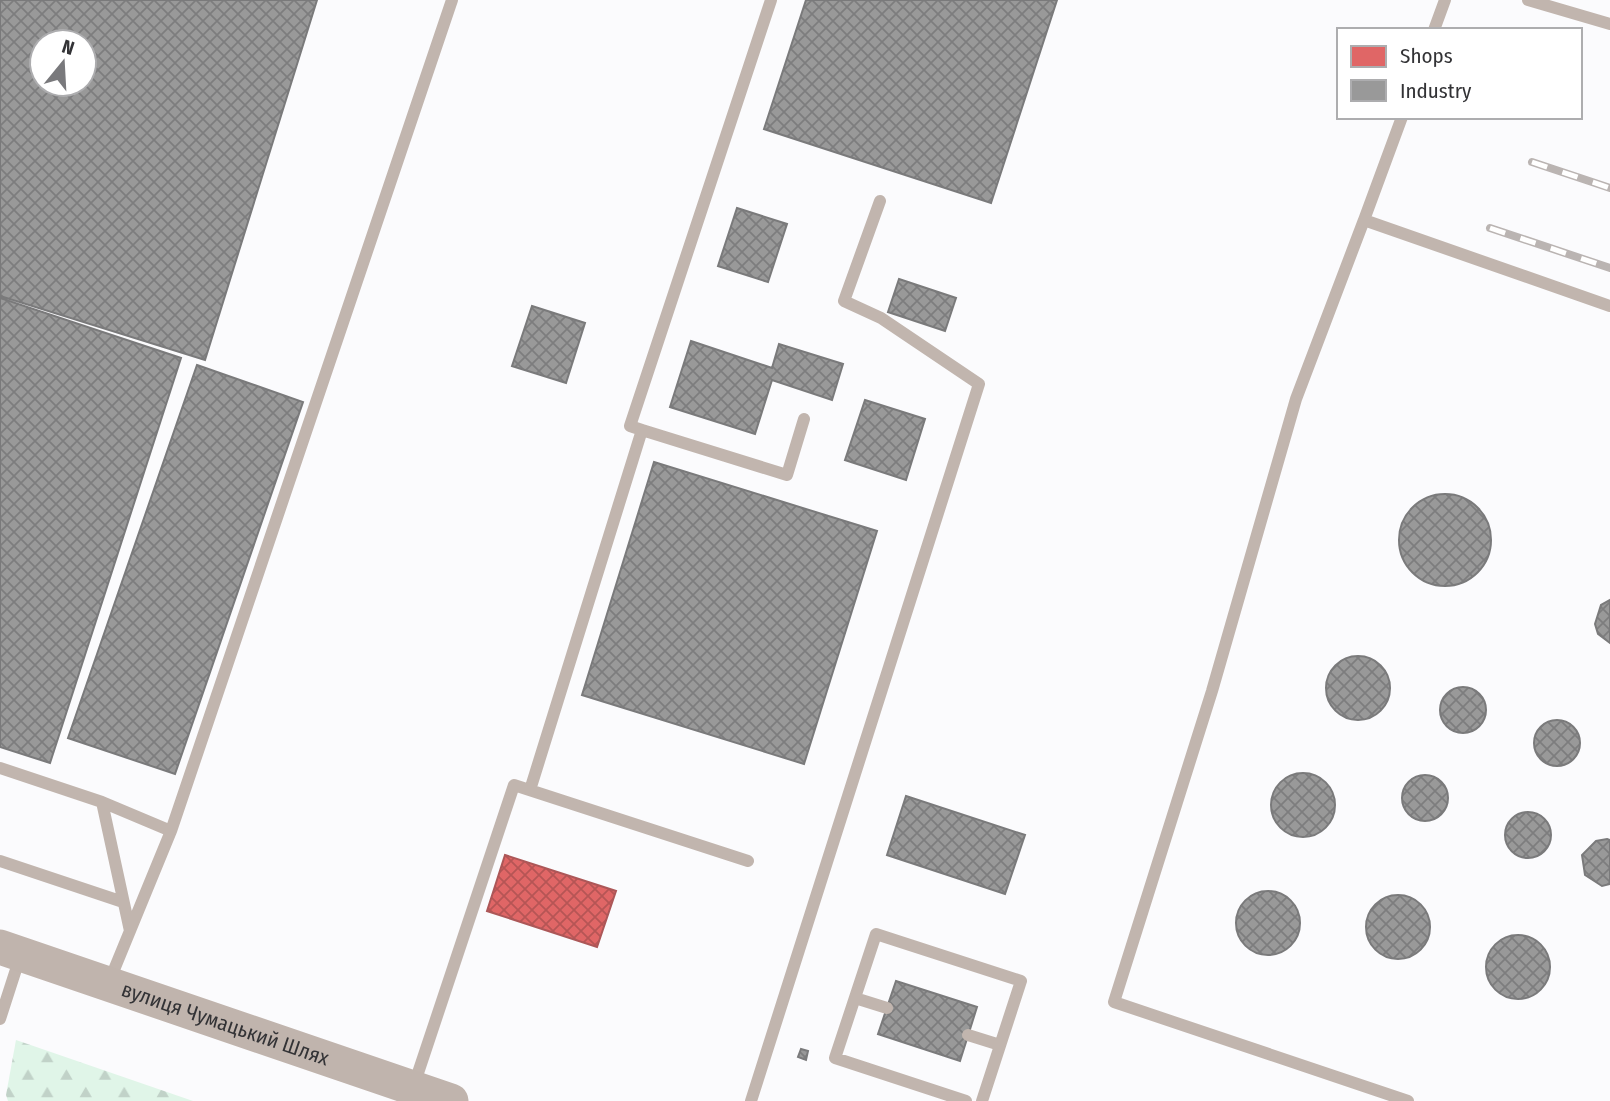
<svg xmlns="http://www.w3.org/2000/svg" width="1610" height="1101" font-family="'Fira Sans Condensed',sans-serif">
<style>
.forest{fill:url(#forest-firs)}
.shops{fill:url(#shops-cross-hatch);stroke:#ac5758;stroke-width:2}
.industry{fill:url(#industry-cross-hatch);stroke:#7a7a7b;stroke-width:2;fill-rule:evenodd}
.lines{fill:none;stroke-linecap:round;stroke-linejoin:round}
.lane{stroke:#c1b5ae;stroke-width:12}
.secondary{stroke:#c0b4ad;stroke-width:35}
.rail-casing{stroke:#bab4b2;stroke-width:8}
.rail{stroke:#fff;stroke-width:5;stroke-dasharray:16;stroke-linecap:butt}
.labels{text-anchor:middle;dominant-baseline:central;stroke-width:7;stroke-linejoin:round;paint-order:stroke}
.street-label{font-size:21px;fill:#333336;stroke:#fff}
</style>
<defs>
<pattern id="forest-firs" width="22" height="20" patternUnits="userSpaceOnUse" patternTransform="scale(1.75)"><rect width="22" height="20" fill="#e0f5e8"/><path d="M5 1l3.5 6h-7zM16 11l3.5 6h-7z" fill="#c1d2c8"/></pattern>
<pattern id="shops-cross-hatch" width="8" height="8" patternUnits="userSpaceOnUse" patternTransform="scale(1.75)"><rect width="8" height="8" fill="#e06666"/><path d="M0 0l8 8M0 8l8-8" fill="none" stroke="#b65555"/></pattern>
<pattern id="industry-cross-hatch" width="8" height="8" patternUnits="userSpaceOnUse" patternTransform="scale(1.75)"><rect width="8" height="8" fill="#999"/><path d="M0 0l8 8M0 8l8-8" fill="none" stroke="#7d7d7e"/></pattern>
</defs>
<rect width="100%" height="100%" fill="#fbfbfd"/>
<!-- forest -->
<path class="forest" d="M16 1040 193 1101H8L6 1095Z"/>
<!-- shops -->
<path class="shops" d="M505 855 616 891 597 947 487 911Z"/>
<!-- industry -->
<path class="industry" d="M0 0H317L205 360 0 296ZM42 42H84V84H42Z
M806 0H1057L991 203 764 129Z
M737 208 787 224 768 282 718 266Z
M899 279 956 298 945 331 888 312Z
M0 298 181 358 50 763 0 747Z
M532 306 585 323 566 383 512 366Z
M691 341 772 368 779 344 843 364 832 400 772 380 755 434 670 407Z
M197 365 303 402 175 774 68 738Z
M865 400 925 419 906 480 845 460Z
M654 462 877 531 804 764 582 695Z
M1399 540a46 46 0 1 1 92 0a46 46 0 1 1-92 0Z
M1610 600V643L1598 634 1595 624 1601 605Z
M1326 688a32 32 0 1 1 64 0a32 32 0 1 1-64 0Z
M1440 710a23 23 0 1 1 46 0a23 23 0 1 1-46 0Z
M1534 743a23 23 0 1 1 46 0a23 23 0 1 1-46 0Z
M1271 805a32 32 0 1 1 64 0a32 32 0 1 1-64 0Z
M1402 798a23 23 0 1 1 46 0a23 23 0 1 1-46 0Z
M906 796 1025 835 1005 894 887 855Z
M1505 835a23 23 0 1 1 46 0a23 23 0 1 1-46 0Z
M1607 839 1610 840V884L1602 886 1585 875 1582 855 1596 841Z
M1236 923a32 32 0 1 1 64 0a32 32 0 1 1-64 0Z
M1366 927a32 32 0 1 1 64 0a32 32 0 1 1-64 0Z
M1486 967a32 32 0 1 1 64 0a32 32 0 1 1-64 0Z
M896 981 977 1007 960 1061 878 1034Z
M801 1049 808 1051 806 1060 798 1057Z"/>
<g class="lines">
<!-- lane -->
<path class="lane" d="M1528 0 1610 24
M1434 30 1445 0
M1364 220 1402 117
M642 430 630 426 771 0
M0 768 102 802 171 831 109 982
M530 790 642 430 787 475 804 419
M102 802 130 931
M171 831 452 0
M0 861 123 902
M855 998 887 1008
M0 1019 20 957
M968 1035 1000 1045
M414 1085 514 785 748 861
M751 1101 979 384 881 318 844 301 880 201
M966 1101 835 1058 876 934 1021 981 982 1101
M1408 1101 1114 1002 1212 691 1296 399 1364 220 1610 306"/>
<!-- secondary -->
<path class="secondary" id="s1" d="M0 947 451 1101"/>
<defs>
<path id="rail" d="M1532 162 1610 188
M1490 228 1610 268"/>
</defs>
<!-- rail casing -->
<use href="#rail" class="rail-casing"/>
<!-- rail -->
<use href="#rail" class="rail"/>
</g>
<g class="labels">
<!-- street labels -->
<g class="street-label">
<text stroke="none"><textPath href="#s1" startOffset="238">вулиця Чумацький Шлях</textPath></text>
</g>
</g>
<!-- legend -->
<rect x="1337" y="28" width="245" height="91" fill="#ffffff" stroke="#adadaf" stroke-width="2"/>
<rect x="1351" y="46" width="35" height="21" fill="#e06666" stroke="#adadaf" stroke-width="2"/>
<text x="1400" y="63" font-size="21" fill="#333336">Shops</text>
<rect x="1351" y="80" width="35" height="21" fill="#999999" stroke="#adadaf" stroke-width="2"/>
<text x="1400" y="98" font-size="21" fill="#333336">Industry</text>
<!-- north arrow -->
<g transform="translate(63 63) rotate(18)"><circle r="33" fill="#ffffff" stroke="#adadaf" stroke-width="2"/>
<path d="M0-5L12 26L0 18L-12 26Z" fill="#79797c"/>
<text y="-10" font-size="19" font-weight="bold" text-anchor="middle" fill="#333336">N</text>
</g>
</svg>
